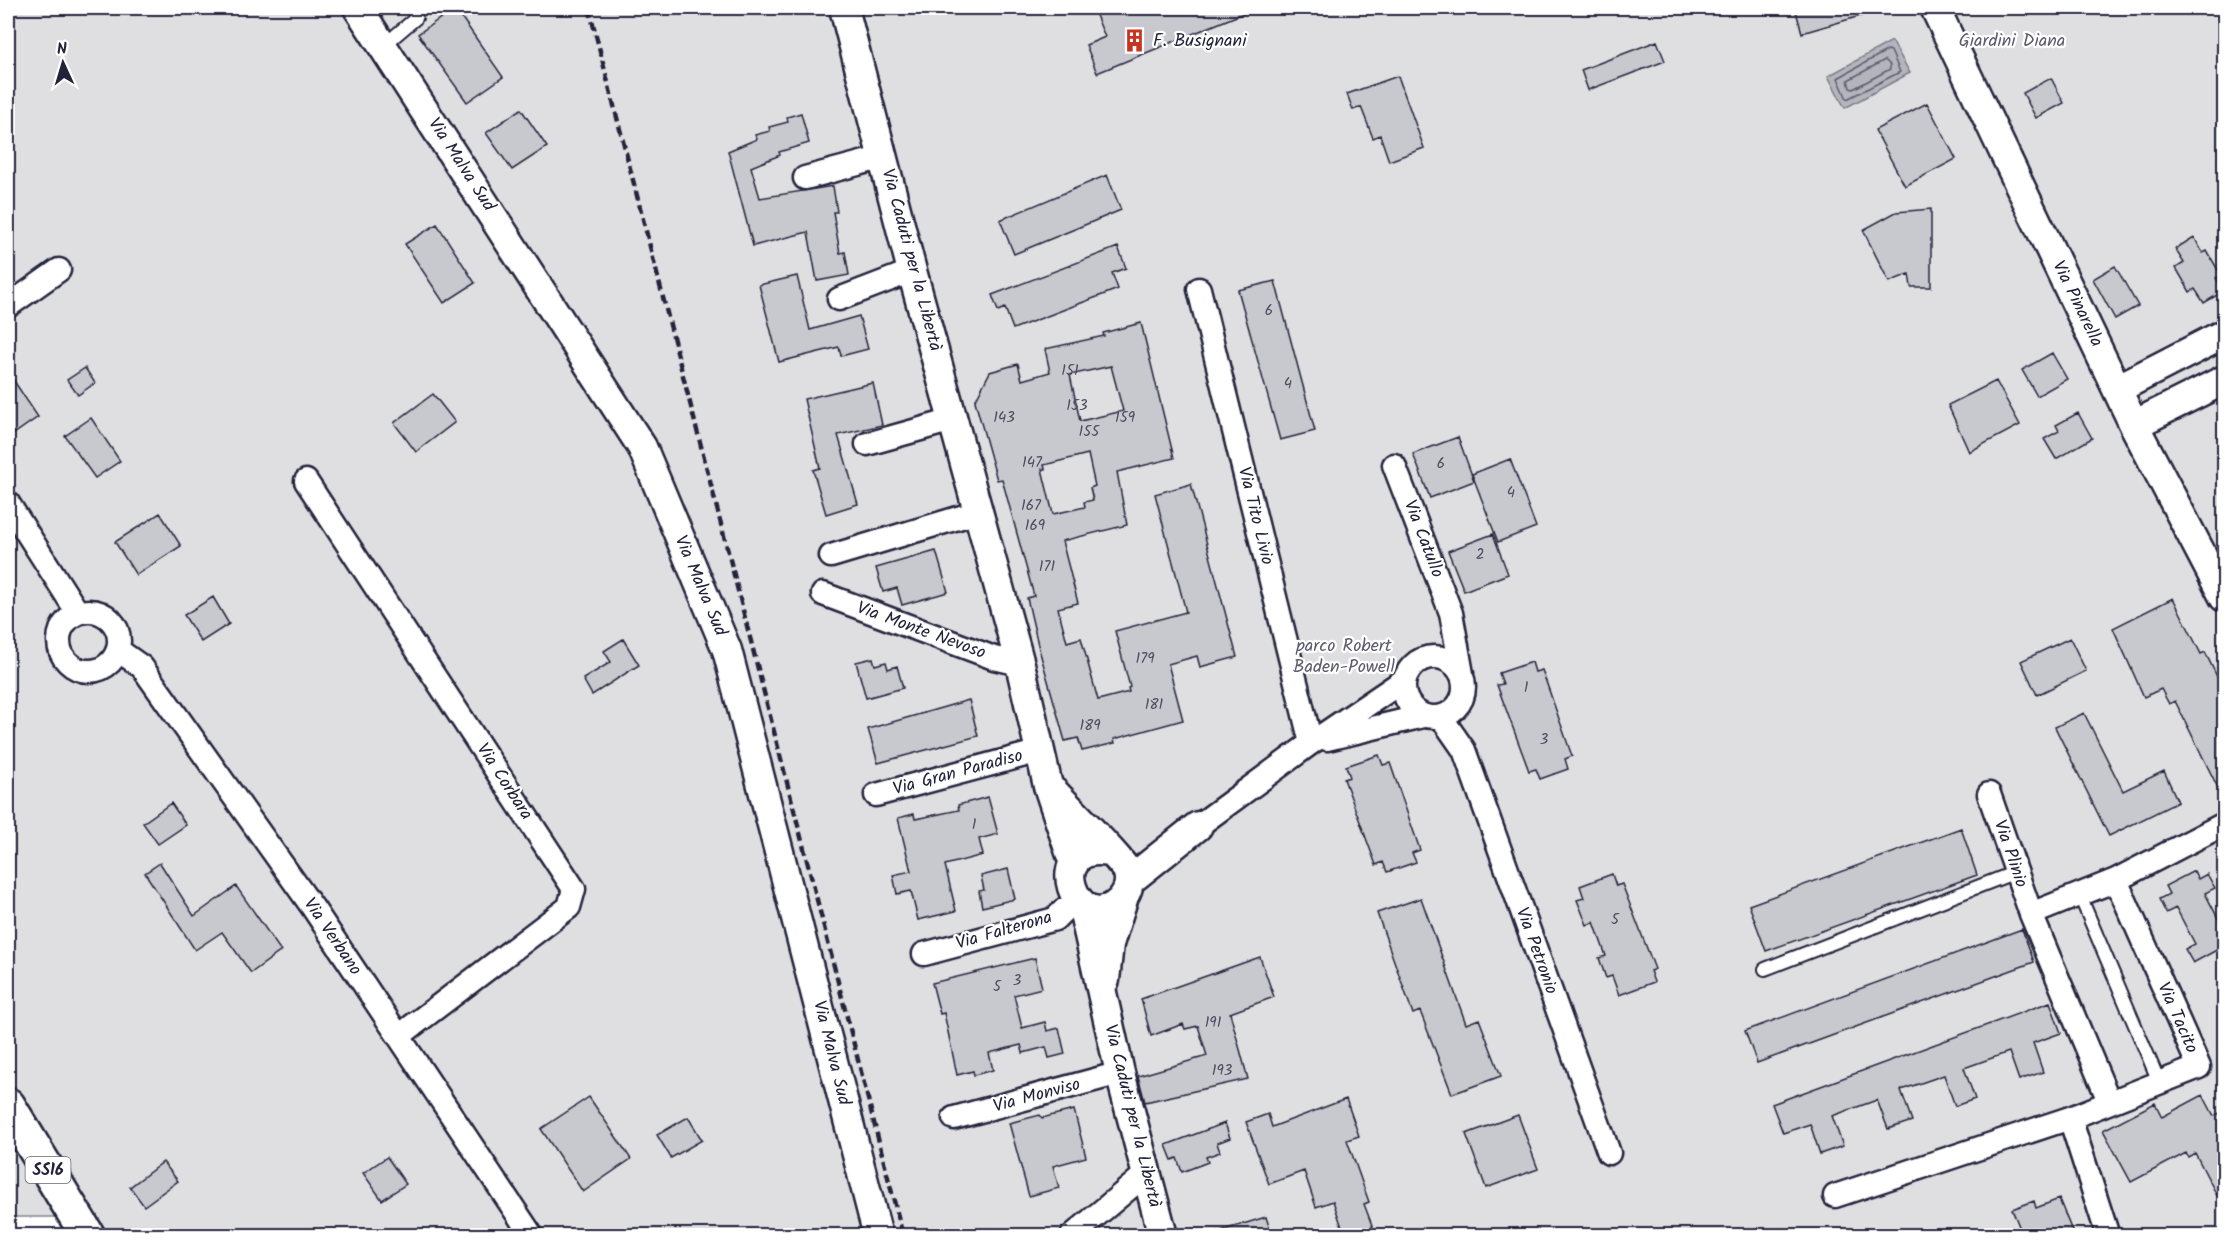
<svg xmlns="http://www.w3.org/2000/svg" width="2232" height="1243" font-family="Kalam,sans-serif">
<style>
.green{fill:#dfdfe2;stroke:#80808e;stroke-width:1.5}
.water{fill:#b4b4bc;stroke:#7a7a88;stroke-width:1.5}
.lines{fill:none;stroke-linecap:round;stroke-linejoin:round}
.shore{stroke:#5c5c6f;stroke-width:1.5}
.building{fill:#c8c8cf;stroke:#22223b;stroke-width:1.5;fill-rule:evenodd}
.service-casing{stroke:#22223b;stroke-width:16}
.minor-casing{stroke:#22223b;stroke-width:27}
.tertiary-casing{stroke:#22223b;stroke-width:33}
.primary-casing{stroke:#22223b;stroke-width:38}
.service{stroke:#fff;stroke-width:12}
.minor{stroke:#fff;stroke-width:22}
.tertiary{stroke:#fff;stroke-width:28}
.primary{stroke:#fff;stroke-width:33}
.rail{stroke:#22223b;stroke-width:4.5;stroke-dasharray:9 4.5;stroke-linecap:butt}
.labels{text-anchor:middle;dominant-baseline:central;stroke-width:4.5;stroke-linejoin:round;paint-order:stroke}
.number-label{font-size:15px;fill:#4c4c60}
.shield{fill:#fff;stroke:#646476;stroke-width:1.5}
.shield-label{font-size:16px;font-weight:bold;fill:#22223b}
.poi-label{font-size:18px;fill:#22223b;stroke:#fff;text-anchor:start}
.park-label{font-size:18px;fill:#5b5b6d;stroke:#fff}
.street-label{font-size:18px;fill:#22223b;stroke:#fff}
</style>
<rect width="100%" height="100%" fill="#fff"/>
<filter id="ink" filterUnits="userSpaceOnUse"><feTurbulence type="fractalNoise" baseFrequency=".0167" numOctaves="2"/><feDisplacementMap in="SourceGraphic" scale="12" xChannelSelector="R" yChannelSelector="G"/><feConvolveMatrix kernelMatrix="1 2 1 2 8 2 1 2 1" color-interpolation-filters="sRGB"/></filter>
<g filter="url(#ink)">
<!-- green -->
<path class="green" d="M8 8H2224V1235H105L8 1079Z
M8 1139 55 1217H14L8 1213Z"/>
<!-- water -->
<path class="water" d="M1892 41 1910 73 1845 108 1828 76Z"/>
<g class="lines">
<!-- shore -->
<path class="shore" d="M1888 50 1891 51 1900 72 1847 99 1838 78Z
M1885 60 1890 65V69L1853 89 1850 88 1848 80Z"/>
</g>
<!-- building -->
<path class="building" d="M455 8 503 77 467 102 418 34Z
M1093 8H1256L1097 73 1086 45 1105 37Z
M1795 8H1873L1874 12 1802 33Z
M1657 41 1665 61 1588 90 1581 70Z
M1398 76 1424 148 1389 161 1380 135 1373 138 1361 107 1353 110 1347 94Z
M2051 78 2064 103 2036 118 2023 93Z
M1927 103 1956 159 1905 186 1875 130Z
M521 109 547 147 512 170 486 133Z
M801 113 809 143 779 152 780 155 751 167 760 198 833 186 837 212H833L840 253 845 252 849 275 817 281 808 232 753 246 728 151 757 139 755 135 770 131 769 127 788 122 787 117Z
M1107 175 1121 210 1014 254 1000 220Z
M1931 209V287H1911L1909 274 1889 282 1863 230 1896 212Z
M437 224 475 283 444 303 405 244Z
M2194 237 2203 253 2207 251 2221 275 2216 278 2224 291 2204 303 2195 289 2190 292 2176 268 2184 263 2175 249Z
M1118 247 1126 268 1112 273 1118 289 1013 329 1005 308 998 311 992 295Z
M2115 266 2138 306 2115 319 2093 279Z
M797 276 810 330 859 316 868 349 841 356 839 347 779 362 759 285Z
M1275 281 1315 431 1280 440 1238 290Z
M1141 323 1174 458 1117 472 1127 525 1062 541 1078 603 1058 608 1067 642 1081 638 1098 700 1129 692 1128 688 1130 687 1115 631 1186 612 1155 494 1191 484 1237 657 1200 667 1197 656 1168 664 1183 720 1114 739 1115 743 1082 751 1078 738 1065 741 1039 649 1027 598 1034 596 1022 552 1002 479 997 480 975 401 990 372 1018 364 1022 380 1050 372 1045 349 1104 336 1103 333ZM1111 366 1123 411 1080 421 1070 375ZM1088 454 1095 486 1090 488 1093 500 1084 502 1085 507 1053 514 1042 469H1045L1044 465Z
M2052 353 2067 379 2037 396 2022 370Z
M85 368 95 383 78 395 67 380Z
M8 372 38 417 8 438Z
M1996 381 2020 425 1969 452 1948 405Z
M873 383 882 425 838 435 858 504 826 514 813 470 820 468 804 399Z
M433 394 455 422 416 452 394 423Z
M2078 413 2092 438 2056 459 2044 439 2059 431 2056 425Z
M91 418 120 461 95 478 65 436Z
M1458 437 1474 481 1430 498 1413 454Z
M1510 459 1536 527 1498 542 1472 474Z
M160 513 181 546 136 575 115 542Z
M1493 534 1508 574 1464 591 1448 551Z
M936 551 948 592 902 605 897 588 883 592 876 568Z
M213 597 229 624 201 642 184 615Z
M2173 598 2201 654 2205 652 2224 691V800L2175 701 2169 704 2161 689 2144 697 2113 628Z
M2070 638 2086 671 2037 695 2021 661Z
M623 639 639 665 592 695 583 679 611 662 604 651Z
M873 658 875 665 886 662 888 669 897 666 903 688 866 698 856 662Z
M1532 662 1535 672 1542 670 1572 756 1565 759 1568 769 1540 779 1536 769 1529 771 1497 685 1503 684 1499 673Z
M969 700 978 736 878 763 868 729Z
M2084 713 2123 791 2164 771 2178 802 2109 836 2055 727Z
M1379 755 1383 765 1390 763 1420 850 1412 853 1416 862 1387 872 1383 862 1376 865 1344 779 1350 777 1346 766Z
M988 797 998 834 979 839 983 855 945 865 956 911 918 920 911 891 897 894 893 875 911 871 898 818 914 814 915 819 959 810 958 805Z
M171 803 186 825 158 844 143 823Z
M1961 828 1977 875 1766 951 1749 905Z
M160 863 194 916 236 886 281 951 251 973 222 932 195 950 145 873Z
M1008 869 1015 899 982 907 979 891 984 890 981 876Z
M2194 871 2198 879 2207 874 2215 888 2205 893 2224 930V946L2193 963 2185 949 2195 944 2176 908 2166 913 2159 899 2169 894 2165 886Z
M1612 874 1616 886 1622 884 1655 969 1650 971 1654 982 1619 995 1612 976 1606 978 1599 958 1606 956 1594 922 1587 925 1577 900 1584 898 1580 886Z
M1421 898 1466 1024 1479 1019 1501 1076 1452 1094 1420 1011 1413 1014 1377 913Z
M2022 929 2034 962 1757 1063 1745 1031Z
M1260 957 1274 997 1230 1013 1248 1079 1145 1102 1138 1076 1207 1056 1198 1026 1185 1029 1183 1024 1151 1036 1141 999Z
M1035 958 1042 988 1014 995 1022 1028 1045 1022 1047 1031 1059 1028 1065 1054 1049 1058 1046 1047 1023 1053 1021 1045 989 1053 993 1070 974 1075 973 1071 957 1075 944 1013 940 1014 932 983Z
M2050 1002 2061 1033 2033 1043 2043 1072 2019 1080 2009 1052 1964 1068 1975 1099 1955 1106 1944 1075 1901 1090 1912 1121 1888 1129 1877 1100 1832 1116 1843 1146 1820 1154 1810 1124 1783 1133 1772 1104Z
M2203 1095 2214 1116 2224 1111V1209L2195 1153 2188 1157 2186 1153 2131 1182 2103 1130 2155 1103 2162 1117Z
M589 1097 631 1159 583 1192 541 1129Z
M1346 1099 1359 1136 1347 1140 1369 1202 1364 1204 1376 1236H1345L1333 1201 1316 1207 1304 1171 1269 1184 1246 1122 1268 1114 1272 1127Z
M1074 1110 1086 1157 1053 1166 1059 1188 1029 1196 1009 1123 1040 1115 1042 1118Z
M1518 1115 1538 1169 1486 1188 1466 1134Z
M688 1117 702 1140 671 1158 657 1135Z
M1225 1123 1230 1138 1217 1143 1220 1152 1206 1157 1208 1162 1182 1172 1177 1158 1172 1160 1166 1145Z
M387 1157 406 1184 382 1200 363 1173Z
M163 1162 178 1181 144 1206 130 1187Z
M2059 1199 2074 1236H2023L2012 1209 2034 1201 2036 1208Z
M1266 1217 1272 1236H1217V1232Z"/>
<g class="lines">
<defs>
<path id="service" d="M383 46 416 18 413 8
M2080 896 2160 1084
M1765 969 2016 872"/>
<path id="minor" d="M805 178 884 157
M1199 289 1311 743
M839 299 912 271
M8 306 59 270
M867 444 953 420
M1394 465 1451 613 1462 674
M306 481 574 889 569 907 399 1036
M8 503 78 613
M831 556 978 512
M823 594 994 658 1020 664
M59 641a30 30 0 1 1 60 0a30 30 0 1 1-60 0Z
M118 650 142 667 313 908 532 1236
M1404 687a30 30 0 1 1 60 0a30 30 0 1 1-60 0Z
M1441 717 1464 750 1609 1153
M1327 739 1423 716
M1989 794 2031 914
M876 795 1040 751
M1198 826 1311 743 1404 680
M924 954 1055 919 1065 909 1082 904
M2109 1101 2031 914 2116 880 2224 824
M954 1118 1120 1073
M2070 1118 2108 1236
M1835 1196 2070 1118 2199 1067 2116 880
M1072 1236 1147 1173"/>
<path id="tertiary" d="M358 8 642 447 727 650 878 1236
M844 8 912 271 1020 664 1048 786 1074 864
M1935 8 2134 425 2224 597
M2117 389 2224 334
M2134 425 2224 380
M1054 792C1065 804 1126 864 1128 873 1131 883 1127 894 1119 902 1076 940 1040 841 1109 852
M1129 881 1198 826
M1082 904 1120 1073 1163 1236
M1105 980 1109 944 1124 896"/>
<path id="primary" d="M8 1105 88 1236"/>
</defs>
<!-- service casing -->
<use href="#service" class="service-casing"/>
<!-- minor casing -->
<use href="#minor" class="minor-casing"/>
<!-- tertiary casing -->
<use href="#tertiary" class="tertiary-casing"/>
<!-- primary casing -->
<use href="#primary" class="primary-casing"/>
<!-- service -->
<use href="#service" class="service"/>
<!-- minor -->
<use href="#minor" class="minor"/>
<!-- tertiary -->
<use href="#tertiary" class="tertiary"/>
<!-- primary -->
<use href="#primary" class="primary"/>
<!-- rail -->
<path class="rail" d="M589 8 903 1236"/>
</g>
</g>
<!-- icons -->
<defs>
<symbol id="building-bare" viewBox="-9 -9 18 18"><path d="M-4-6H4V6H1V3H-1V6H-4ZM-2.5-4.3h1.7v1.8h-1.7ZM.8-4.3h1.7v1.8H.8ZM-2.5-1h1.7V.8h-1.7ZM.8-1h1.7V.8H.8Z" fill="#c8321e" stroke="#fff" stroke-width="2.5" paint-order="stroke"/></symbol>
</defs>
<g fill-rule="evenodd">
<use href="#building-bare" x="1118" y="24" width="33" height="33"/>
</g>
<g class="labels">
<!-- number labels -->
<g class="number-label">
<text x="1269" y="311">6</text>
<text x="1070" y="371">151</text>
<text x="1288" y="384">4</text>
<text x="1077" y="406">153</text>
<text x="1004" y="418">143</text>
<text x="1125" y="418">159</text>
<text x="1089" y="432">155</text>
<text x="1032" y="463">147</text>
<text x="1441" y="464">6</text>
<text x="1511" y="493">4</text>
<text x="1031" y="506">167</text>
<text x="1035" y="526">169</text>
<text x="1480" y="555">2</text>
<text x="1047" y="567">171</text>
<text x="1145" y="659">179</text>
<text x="1526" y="688">1</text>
<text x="1154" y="705">181</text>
<text x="1090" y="726">189</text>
<text x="1544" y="740">3</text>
<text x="974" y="825">1</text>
<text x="1615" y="920">5</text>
<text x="1017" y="981">3</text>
<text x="997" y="987">5</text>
<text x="1213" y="1023">191</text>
<text x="1222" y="1071">193</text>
</g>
<!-- shield labels -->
<rect class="shield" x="25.5" y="1157" width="45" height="26" rx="4.5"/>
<g class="shield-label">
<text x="48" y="1170">SS16</text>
</g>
<!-- poi labels -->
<g class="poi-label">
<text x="1153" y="41">F. Busignani</text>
</g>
<!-- park labels -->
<g class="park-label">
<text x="2012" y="41">Giardini Diana</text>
<text x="1344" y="646">parco Robert<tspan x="1344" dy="21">Baden-Powell</tspan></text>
</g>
<!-- street labels -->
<g class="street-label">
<text transform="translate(461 165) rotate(57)">Via Malva Sud</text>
<text transform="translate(911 260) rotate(75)">Via Caduti per la Libertà</text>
<text transform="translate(2077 304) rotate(64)">Via Pinarella</text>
<text transform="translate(1255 516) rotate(76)">Via Tito Livio</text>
<text transform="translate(1423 539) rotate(69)">Via Catullo</text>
<text transform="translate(700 586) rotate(67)">Via Malva Sud</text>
<text transform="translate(921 631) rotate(20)">Via Monte Nevoso</text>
<text transform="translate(958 773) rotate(-15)">Via Gran Paradiso</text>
<text transform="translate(504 782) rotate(57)">Via Corbara</text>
<text transform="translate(2010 854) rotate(71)">Via Plinio</text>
<text transform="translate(1004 931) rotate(-16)">Via Falterona</text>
<text transform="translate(332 937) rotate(56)">Via Verbano</text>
<text transform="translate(1536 951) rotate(70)">Via Petronio</text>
<text transform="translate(2177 1018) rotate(66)">Via Tacito</text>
<text transform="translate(831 1053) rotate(76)">Via Malva Sud</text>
<text transform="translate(1037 1096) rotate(-15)">Via Monviso</text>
<text transform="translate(1132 1116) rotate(76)">Via Caduti per la Libertà</text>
</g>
</g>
<!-- margin -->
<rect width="2232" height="1243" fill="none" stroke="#fff" stroke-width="30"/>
<rect x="15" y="15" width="2202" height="1213" fill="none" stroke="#22223b" stroke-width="2" filter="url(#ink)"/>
<!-- north arrow -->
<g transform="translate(63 63) rotate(356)" stroke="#ffffff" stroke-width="4.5" paint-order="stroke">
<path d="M0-4.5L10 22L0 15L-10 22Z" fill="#22223b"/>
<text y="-9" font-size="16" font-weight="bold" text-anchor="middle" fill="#22223b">N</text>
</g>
</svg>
